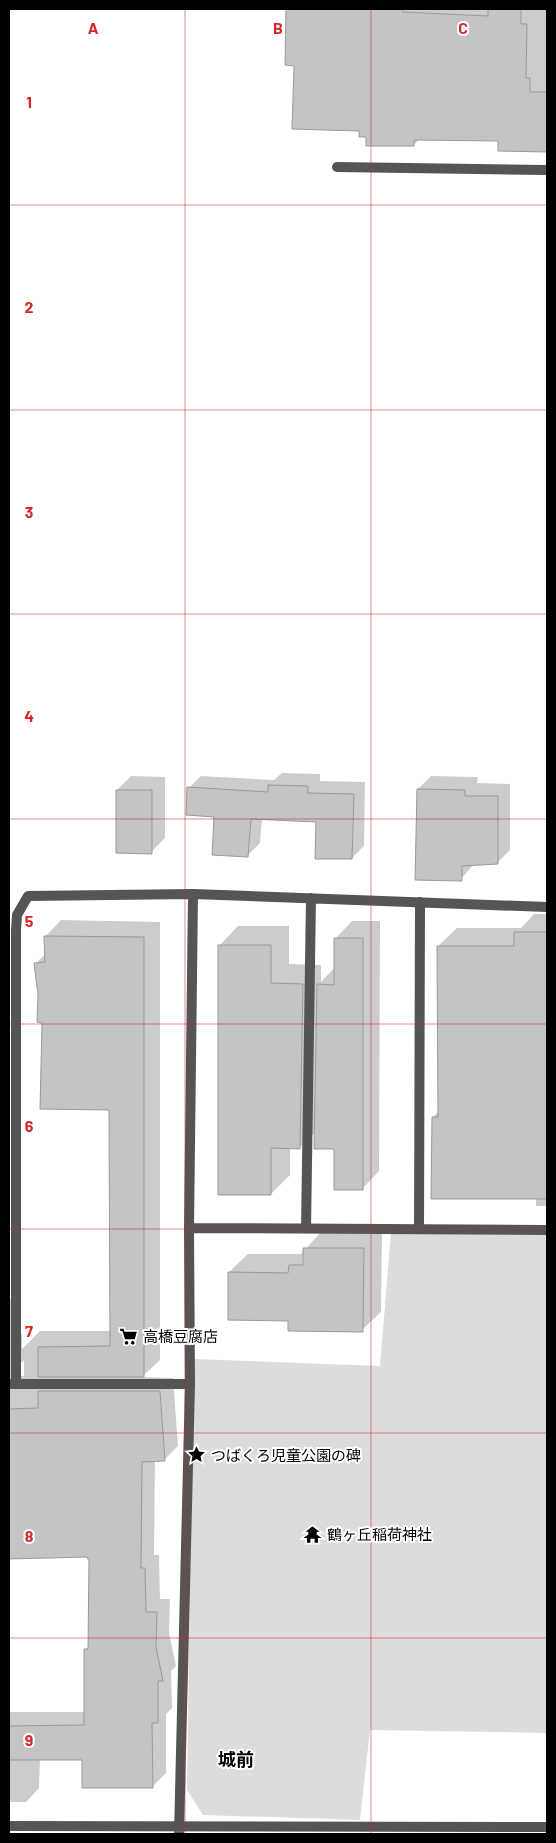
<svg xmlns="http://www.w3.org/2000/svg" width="556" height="1843" font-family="Barlow,'Noto Sans JP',sans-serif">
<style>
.green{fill:#dcdcdc}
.shadow{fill:#0003;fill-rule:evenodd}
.building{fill:#c4c4c4;stroke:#999}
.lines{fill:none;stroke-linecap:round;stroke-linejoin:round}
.street{stroke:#555;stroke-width:10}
.grid{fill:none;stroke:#d62828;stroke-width:1;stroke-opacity:0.55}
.labels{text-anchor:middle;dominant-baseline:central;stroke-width:4;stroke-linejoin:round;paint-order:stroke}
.poi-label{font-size:15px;fill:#000;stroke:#fff;text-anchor:start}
.quarter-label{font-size:18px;font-weight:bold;fill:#000;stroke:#fff}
.grid-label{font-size:16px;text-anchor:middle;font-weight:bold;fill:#d62828;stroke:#fff;stroke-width:4;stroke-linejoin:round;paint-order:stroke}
</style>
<rect width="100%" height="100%" fill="#fff"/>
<!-- green -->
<path class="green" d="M391 1233 547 1235V1733L370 1730 360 1820 203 1815 187 1790 193 1359 380 1366Z"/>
<!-- shadow -->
<path class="shadow" d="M287 9H547V151L499 150V140L419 139 414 145 367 136 295 64H286Z
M282 773 320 774V781L365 782 364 846 352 858 317 821 262 818 260 843 248 855 216 816 189 788 201 776 274 780Z
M131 776 165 777V838L151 852 117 790Z
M431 776 478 777 477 783 510 784V850L497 863 474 864 461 879 418 789Z
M534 914H547V1206H536V1198L433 1117 439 1111 438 946 457 928H521Z
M61 920 160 922V1360L142 1377 173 1378 178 1446 164 1460H155L154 1555H159L160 1599H170L169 1633 176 1666 171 1671 172 1708 166 1714V1773L152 1787 83 1759H40L39 1788 26 1802H9V1712H85V1650L90 1645V1560L88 1556 9 1557V1299H15L16 1334H22V1349L40 1331H111L110 1109 43 1022 39 994 36 964 46 953 45 937ZM24 1360V1376H19L15 1369Z
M352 921H380L379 1171 362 1189 335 1148 316 1132 300 1147H290V1175L271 1194 220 945 238 926H289V964L321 965V982L335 967V939Z
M323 1230H382L381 1312 362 1330 290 1319 229 1272 248 1254H301Z"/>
<!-- building -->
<path class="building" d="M286 9H403V12L488 16V9H521V24H527L526 78H530V92H547V152L498 151V141L414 140V146H366V137H359V131L292 129 294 66 285 65Z
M268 785 308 786V793L354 794 352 859H315L316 822 251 819 248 857 212 855 214 817 186 815 187 787 268 792Z
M417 789 465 790V796H498V864L462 866V881L415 880Z
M116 790H152V854L116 853Z
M514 932H547V1199H431L432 1117H438L437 946H514Z
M44 936 144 937V1377H38V1347L110 1346 109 1110 40 1109 42 1023 37 1022 38 994 34 963 45 962Z
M334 938H363V1190H334V1149H314L317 984 334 985Z
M218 945H271V983L303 984 300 1149 271 1148V1195H218Z
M303 1248H364L363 1332 288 1331V1321L228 1320V1272L288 1273 289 1265H303Z
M38 1391H160L165 1461 142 1462 141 1568H145L146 1612H157L156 1647 163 1681H158V1723H152L153 1788H82V1760H9V1726L84 1725V1649H88L89 1561 87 1557 9 1559V1409L38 1408Z"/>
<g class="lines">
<!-- street -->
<path class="street" d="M337 167 547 170
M189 1228 547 1230
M306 1229 311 898
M419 1229 420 902
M9 1384H190
M16 1384V930L17 915 28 896 193 894 547 907
M9 1826 547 1827
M179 1834 190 1384 189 1228 193 894"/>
</g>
<!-- grid -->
<path class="grid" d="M185 9V1834M371 9V1834M9 205H547M9 410H547M9 614H547M9 819H547M9 1024H547M9 1229H547M9 1433H547M9 1638H547"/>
<!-- icons -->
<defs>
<symbol id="supermarket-bare" viewBox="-9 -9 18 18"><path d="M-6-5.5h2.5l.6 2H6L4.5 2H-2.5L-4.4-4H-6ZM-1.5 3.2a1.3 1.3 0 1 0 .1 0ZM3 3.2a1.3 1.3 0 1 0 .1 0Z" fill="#000" stroke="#fff" stroke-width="2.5" paint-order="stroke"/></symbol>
<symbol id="sight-bare" viewBox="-9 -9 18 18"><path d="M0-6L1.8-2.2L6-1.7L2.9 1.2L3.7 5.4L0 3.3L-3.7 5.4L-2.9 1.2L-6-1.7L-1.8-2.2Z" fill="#000" stroke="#fff" stroke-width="2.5" paint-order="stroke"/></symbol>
<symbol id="temple-bare" viewBox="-9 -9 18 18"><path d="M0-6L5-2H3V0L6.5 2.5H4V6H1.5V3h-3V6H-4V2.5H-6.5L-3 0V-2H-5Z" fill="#000" stroke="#fff" stroke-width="2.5" paint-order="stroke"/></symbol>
</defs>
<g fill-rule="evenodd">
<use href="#supermarket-bare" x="116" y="1324" width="25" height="25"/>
<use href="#sight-bare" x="184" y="1442" width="25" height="25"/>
<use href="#temple-bare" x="300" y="1522" width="25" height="25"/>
</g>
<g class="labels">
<!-- poi labels -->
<g class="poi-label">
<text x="143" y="1336">高橋豆腐店</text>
<text x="211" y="1455">つばくろ児童公園の碑</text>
<text x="327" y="1534">鶴ヶ丘稲荷神社</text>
</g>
<!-- quarter labels -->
<g class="quarter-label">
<text x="236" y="1759">城前</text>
</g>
</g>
<g class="grid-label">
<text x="93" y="34">A</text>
<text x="278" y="34">B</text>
<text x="463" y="34">C</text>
<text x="29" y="108">1</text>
<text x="29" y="313">2</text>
<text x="29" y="518">3</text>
<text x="29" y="722">4</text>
<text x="29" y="927">5</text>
<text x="29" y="1132">6</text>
<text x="29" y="1337">7</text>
<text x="29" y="1542">8</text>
<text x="29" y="1746">9</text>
</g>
<!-- border -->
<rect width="556" height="1843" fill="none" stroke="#000000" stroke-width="20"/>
</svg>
